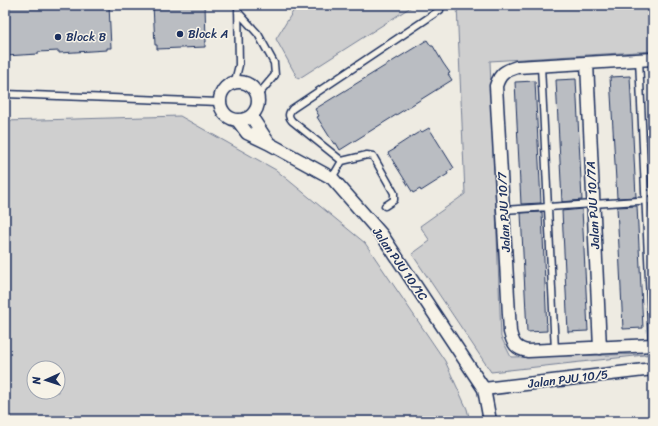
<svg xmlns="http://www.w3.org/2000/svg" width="658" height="426" font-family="Sriracha,sans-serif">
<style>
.green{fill:#cfcfcf;stroke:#757f96;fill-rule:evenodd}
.building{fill:#babdc2;stroke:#1b2f5e}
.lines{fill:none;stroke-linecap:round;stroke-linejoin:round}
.service-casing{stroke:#1b2f5e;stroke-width:9}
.minor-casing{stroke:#1b2f5e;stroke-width:15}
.service{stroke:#f7f3e8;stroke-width:6}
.minor{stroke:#f7f3e8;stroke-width:12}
.poi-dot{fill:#1b2f5e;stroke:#f7f3e8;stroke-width:1.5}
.labels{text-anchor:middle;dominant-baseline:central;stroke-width:3;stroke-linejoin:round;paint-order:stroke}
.poi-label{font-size:12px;fill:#1b2f5e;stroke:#f7f3e8;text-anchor:start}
.street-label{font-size:12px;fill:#1b2f5e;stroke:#f7f3e8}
</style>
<rect width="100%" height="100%" fill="#eeebe2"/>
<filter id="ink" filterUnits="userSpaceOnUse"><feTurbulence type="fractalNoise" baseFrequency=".025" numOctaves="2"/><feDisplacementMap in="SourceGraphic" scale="8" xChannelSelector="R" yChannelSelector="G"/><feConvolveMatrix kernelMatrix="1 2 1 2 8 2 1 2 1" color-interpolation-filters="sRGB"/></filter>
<g filter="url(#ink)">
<!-- green -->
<path class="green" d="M297 5H414L298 79 276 39Z
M457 5H653V51L490 61 501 337 511 357 653 354 491 372 412 254 430 241 420 226 465 194Z
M180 116 276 170 365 243 445 361 467 409 470 421H5V121ZM34 368H58V392H34Z"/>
<!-- building -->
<path class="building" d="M5 5H109L111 48H107V50L59 53V51L38 52V54L5 56Z
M153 5H205L206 42H205V47L157 49V45H155Z
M427 40 431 46H433L443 63 450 73 448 74 452 80 340 150 336 143 334 144 317 117 319 116 315 109Z
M630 76 636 197 617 198 610 77Z
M576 79 582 200 562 202 556 80Z
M535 81 541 203 521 204 515 82Z
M429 128 454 168 447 172 448 174 421 191 420 189 413 193 388 153 395 149 394 148 411 137 421 131 422 132Z
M637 206 643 328 623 329 617 207Z
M582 209 588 331 568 332 562 211Z
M542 212 547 331 527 332 521 213Z"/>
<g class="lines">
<defs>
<path id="service" d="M238 12 258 34 274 63 275 75 258 95
M639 59 652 345
M541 66 555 350
M235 81 239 65 238 5
M5 94 219 102
M342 161 292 121C288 116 288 114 292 109L440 10
M332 178 342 161 367 155 373 156 394 193V200L385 206
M504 210 653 200"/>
<path id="minor" d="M653 59 517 67C505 71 500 73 496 86L510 332C513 344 516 349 528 351L653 345
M587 63 600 348
M220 101a19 19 0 1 1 38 0a19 19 0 1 1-38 0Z
M251 116 268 142
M238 121 247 133 268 143 332 178 382 235 484 389 490 421
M484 389 653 369"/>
</defs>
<!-- service casing -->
<use href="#service" class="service-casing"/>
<!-- minor casing -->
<use href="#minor" class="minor-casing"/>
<!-- service -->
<use href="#service" class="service"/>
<!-- minor -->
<use href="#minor" class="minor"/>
</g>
</g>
<!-- markers -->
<g class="poi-dot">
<circle cx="180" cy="34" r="4"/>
<circle cx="58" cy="37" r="4"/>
</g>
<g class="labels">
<!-- poi labels -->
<g class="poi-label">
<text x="188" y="34">Block A</text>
<text x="66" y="37">Block B</text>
</g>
<!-- street labels -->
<g class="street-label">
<text transform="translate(593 205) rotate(-93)">Jalan PJU 10/7A</text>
<text transform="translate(504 212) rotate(-93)">Jalan PJU 10/7</text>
<text transform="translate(400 264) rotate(55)">Jalan PJU 10/1C</text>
<text transform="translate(568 379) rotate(-7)">Jalan PJU 10/5</text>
</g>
</g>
<!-- margin -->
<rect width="658" height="426" fill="none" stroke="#f7f3e8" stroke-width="20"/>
<rect x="10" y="10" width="638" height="406" fill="none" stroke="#1b2f5e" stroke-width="1.5" filter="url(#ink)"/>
<!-- north arrow -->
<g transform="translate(46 380) rotate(267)"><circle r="19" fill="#f7f3e8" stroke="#9fa5b1"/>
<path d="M0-3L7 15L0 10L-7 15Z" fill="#1b2f5e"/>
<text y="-6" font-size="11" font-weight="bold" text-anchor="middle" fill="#1b2f5e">N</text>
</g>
</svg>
